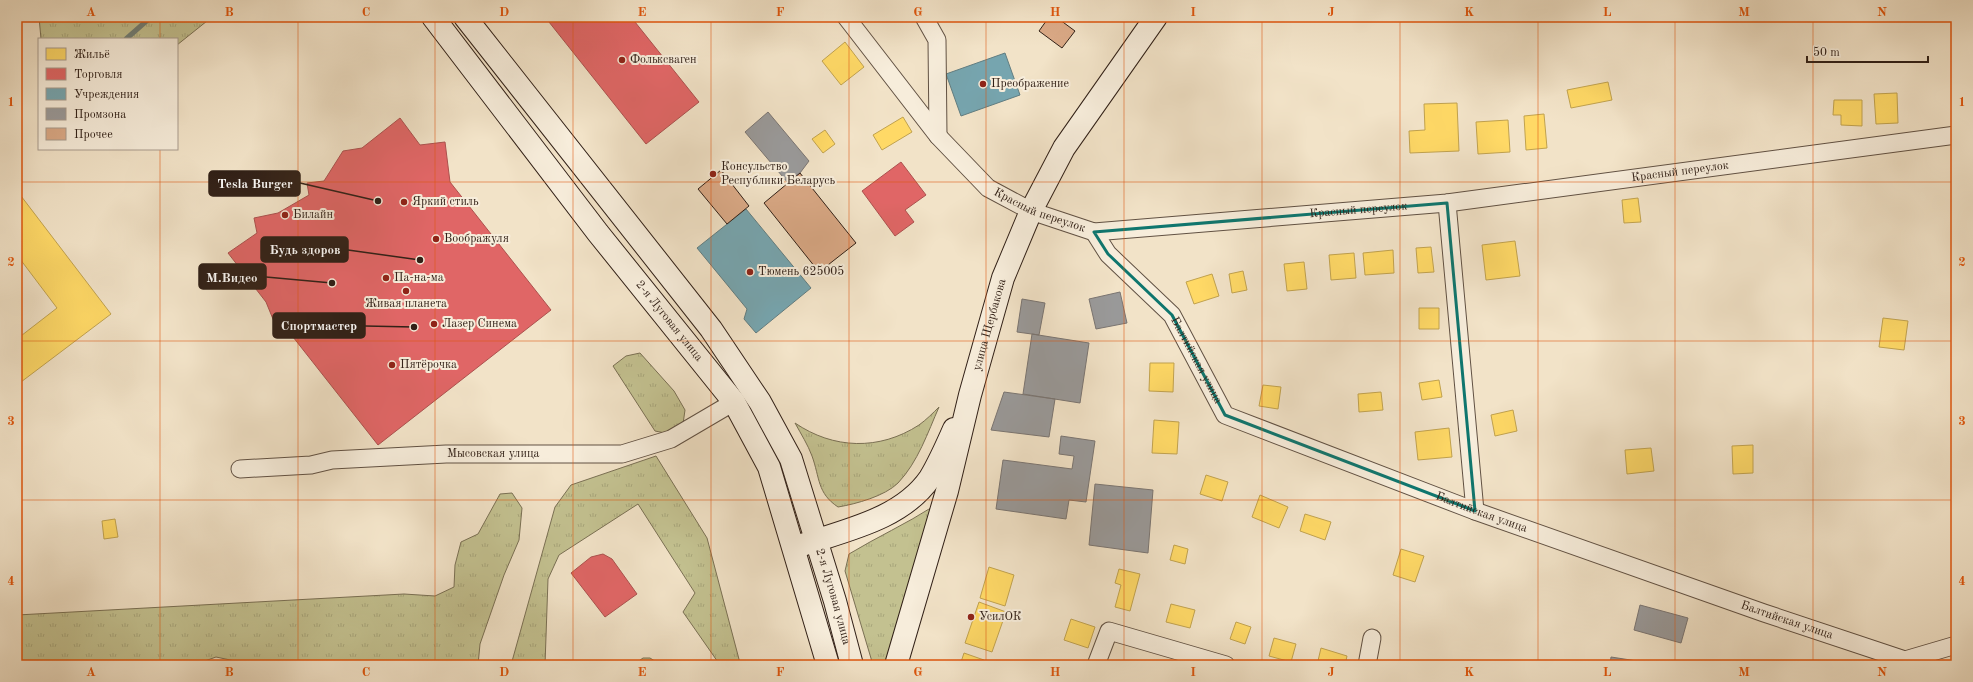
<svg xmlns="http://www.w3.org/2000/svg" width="1973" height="682" font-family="'Old Standard TT',serif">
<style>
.grass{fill:url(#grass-tufts);stroke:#7a7054}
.homes{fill:#ffd966;stroke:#c1a24e}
.shops{fill:#e06666;stroke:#ac514e}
.public{fill:#76a5af;stroke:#617d81}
.industry{fill:#999;stroke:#7a7572}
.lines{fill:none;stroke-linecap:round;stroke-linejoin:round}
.stream{stroke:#717f77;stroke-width:5}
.building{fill:#daa986;stroke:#312017}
.street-casing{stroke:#615143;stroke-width:19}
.secondary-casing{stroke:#312017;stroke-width:24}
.street{stroke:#f7eddb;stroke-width:17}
.secondary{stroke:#f7eddb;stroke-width:22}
.marked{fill:none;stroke:#0f766e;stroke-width:3;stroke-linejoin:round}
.grid{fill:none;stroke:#df560d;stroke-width:1;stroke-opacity:0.55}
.poi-dot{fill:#8f2418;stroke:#f7eddb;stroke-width:1.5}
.labels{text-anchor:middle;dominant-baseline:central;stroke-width:4;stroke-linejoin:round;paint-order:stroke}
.poi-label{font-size:12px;fill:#312017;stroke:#f7eddb;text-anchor:start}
.street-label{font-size:12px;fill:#312017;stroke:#f7eddb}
.leader{fill:none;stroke:#312017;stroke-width:1.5}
.callout-dot{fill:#312017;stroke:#f7eddb;stroke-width:1.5}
.callout{fill:#312017;stroke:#312017;stroke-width:1.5}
.callout-label{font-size:13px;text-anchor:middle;font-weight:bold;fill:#fff}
.neatline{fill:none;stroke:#df560d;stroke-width:1.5}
.grid-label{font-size:13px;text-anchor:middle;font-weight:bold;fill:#df560d}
</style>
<defs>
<pattern id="grass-tufts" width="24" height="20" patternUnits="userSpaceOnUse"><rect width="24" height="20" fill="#c3c190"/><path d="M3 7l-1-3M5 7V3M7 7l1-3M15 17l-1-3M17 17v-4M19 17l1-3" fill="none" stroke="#a8a67b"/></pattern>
</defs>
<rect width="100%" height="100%" fill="#f2e3c8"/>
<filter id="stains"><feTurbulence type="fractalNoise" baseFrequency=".005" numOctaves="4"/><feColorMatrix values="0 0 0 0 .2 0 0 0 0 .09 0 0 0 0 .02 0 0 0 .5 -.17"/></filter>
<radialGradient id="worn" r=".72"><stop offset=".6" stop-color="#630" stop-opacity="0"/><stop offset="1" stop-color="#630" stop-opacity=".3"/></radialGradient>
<!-- grass -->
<path class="grass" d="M39 17H212L177 45V39H41Z
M640 353 674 391 685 410 683 424 670 434 655 431 613 366 626 356Z
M939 407C928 432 918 462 898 483 885 496 856 504 838 507 817 493 820 478 812 456 808 445 801 434 795 423 833 449 879 451 919 425 926 420 933 413 939 407Z
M656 456 707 538 740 663 720 665 683 612 695 593 638 504 559 555 548 579 545 665H511L555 507 571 485Z
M512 493 522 508 519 540 504 575 480 644 478 665H254L216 657 194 665H17V615L404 594 435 596 454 587 455 565 461 542 478 534 500 494Z
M934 506 887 665H873L845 571 849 554C877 537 906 524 934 506Z
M643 658H650L661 665H633Z"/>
<!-- homes -->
<path class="homes" d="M845 42 864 67 841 85 822 61Z
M1608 82 1612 100 1571 108 1567 90Z
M1897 93 1898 123 1876 124 1874 94Z
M1834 100H1862V126L1841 125V115H1833Z
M1457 103 1459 151 1410 153 1409 131 1425 130 1424 104Z
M1544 114 1547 148 1526 150 1524 116Z
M903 117 912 132 882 150 873 135Z
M1508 120 1510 152 1478 154 1476 122Z
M825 130 835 144 823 153 812 139Z
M18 192 111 314 17 385V339L57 308 17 255Z
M1638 198 1641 222 1624 223 1622 200Z
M1515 241 1520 276 1486 280 1482 245Z
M1431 247 1434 272 1418 273 1416 248Z
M1393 250 1394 273 1365 275 1363 253Z
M1354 253 1356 278 1331 280 1329 255Z
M1304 262 1307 289 1287 291 1284 264Z
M1243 271 1247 290 1232 293 1229 274Z
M1212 274 1219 296 1194 304 1186 282Z
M1419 308H1439V329H1419Z
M1883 318 1908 321 1904 350 1879 347Z
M1150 363H1174L1173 392 1149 391Z
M1439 380 1442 397 1422 400 1419 383Z
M1263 385 1281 387 1278 409 1259 406Z
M1381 392 1383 410 1359 412 1358 394Z
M1513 410 1517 431 1495 436 1491 415Z
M1154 420 1179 422 1177 454 1152 453Z
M1449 428 1452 457 1418 460 1415 432Z
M1753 445V473L1733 474 1732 446Z
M1651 448 1654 471 1627 474 1625 450Z
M1206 475 1228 482 1222 501 1200 494Z
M1260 495 1288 507 1279 528 1252 517Z
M1305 514 1331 522 1325 540 1300 531Z
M115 519 118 537 104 539 102 521Z
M1174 545 1188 549 1185 564 1170 560Z
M1401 549 1424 556 1415 582 1393 575Z
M989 567 1014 575 1005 606 980 598Z
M1119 569 1140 574 1130 611 1115 607 1121 585 1115 583Z
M979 602 1006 612 992 652 965 643Z
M1171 604 1195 610 1190 628 1166 622Z
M1071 619 1095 627 1088 648 1064 640Z
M1236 622 1251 627 1245 644 1230 639Z
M1274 638 1296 644 1291 662 1269 656Z
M1321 648 1347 656 1345 665H1317Z
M964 653 984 660 983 665H960Z
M1122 662 1140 665H1121Z"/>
<!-- shops -->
<path class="shops" d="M545 17H631L699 102 646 144Z
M400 118 420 145 445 142 450 182 551 310 378 445 282 323 275 324 266 302 228 253 257 233 254 218 278 213 309 195 307 183 324 181 343 151 362 148Z
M901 162 926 195 905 210 914 222 895 236 862 191Z
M603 554 612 559 637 594 605 617 571 573 591 557Z"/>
<!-- public -->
<path class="public" d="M1005 53 1020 95 961 116 946 74Z
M746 209 811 288 756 333 744 319 747 309 697 248Z"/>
<!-- industry -->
<path class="industry" d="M768 112 809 161 800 173 788 183 745 132Z
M1120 292 1127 323 1096 329 1089 299Z
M1022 299 1045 303 1039 335 1017 332Z
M1032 334 1089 343 1080 403 1023 394Z
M1004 392 1055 399 1049 437 991 430Z
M1061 436 1095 441 1086 502 1069 500 1066 519 996 509 1003 460 1072 469 1074 456 1059 454Z
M1095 484 1153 490 1148 553 1089 545Z
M1640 605 1688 618 1681 643 1634 630Z
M1611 657 1663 665H1610Z"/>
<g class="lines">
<!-- stream -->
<path class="stream" d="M126 39 151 17"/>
</g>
<!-- building -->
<path class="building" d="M1049 17H1056L1075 31 1062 48 1039 31Z
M721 170 749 206 727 224 698 189Z
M800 173 856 243 819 272 764 203Z"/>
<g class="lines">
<defs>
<g id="street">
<path id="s1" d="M846 17 938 136 988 188 1031 211 1094 232 1447 203 1956 135"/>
<path d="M924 17 937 40 938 136"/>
<path d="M1447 203 1475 511"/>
<path id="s2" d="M1094 232 1108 254 1172 315 1225 415 1475 511 1764 613 1905 660 1956 645"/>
<path id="s3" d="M240 469 311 465 332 460 446 454H622L671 439 734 402"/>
<path d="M1096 665 1109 631 1226 665"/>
<path d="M1367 665 1372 638"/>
</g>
<g id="secondary">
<path id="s4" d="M433 17 598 233 734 402 769 467 828 665"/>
<path id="s5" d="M465 17 711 329 760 402 791 459 835 601 852 665"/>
<path d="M802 545C846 530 902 519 930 478 939 463 947 445 954 429"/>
<path id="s6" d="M896 665 947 491 970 395 1003 278 1031 211 1064 148 1156 17"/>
</g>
</defs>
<!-- street casing -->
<use href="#street" class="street-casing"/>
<!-- secondary casing -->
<use href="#secondary" class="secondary-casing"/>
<!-- street -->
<use href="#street" class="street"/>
<!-- secondary -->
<use href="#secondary" class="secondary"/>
</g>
<!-- marked area -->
<path class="marked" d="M1447 203 1475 511 1225 415 1172 315 1108 254 1094 232Z"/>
<!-- grid -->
<path class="grid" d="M160 17V39M298 17V665M435 17V665M573 17V665M711 17V665M849 17V665M986 17V665M1124 17V665M1262 17V665M1400 17V665M1538 17V665M1675 17V665M1813 17V665M160 149V665M17 182H1956M17 341H1956M17 500H1956"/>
<!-- markers -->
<g class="poi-dot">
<circle cx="622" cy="60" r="4"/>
<circle cx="983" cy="84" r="4"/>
<circle cx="713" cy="174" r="4"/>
<circle cx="404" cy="202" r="4"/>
<circle cx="285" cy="215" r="4"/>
<circle cx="436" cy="239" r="4"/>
<circle cx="750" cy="272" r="4"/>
<circle cx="386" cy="278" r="4"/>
<circle cx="406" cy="291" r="4"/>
<circle cx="434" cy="324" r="4"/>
<circle cx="392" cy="365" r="4"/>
<circle cx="971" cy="617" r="4"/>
</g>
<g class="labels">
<!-- poi labels -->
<g class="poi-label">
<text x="630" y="60">Фольксваген</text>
<text x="991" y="84">Преображение</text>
<text x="721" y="167">Консульство<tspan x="721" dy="14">Республики Беларусь</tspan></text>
<text x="412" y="202">Яркий стиль</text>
<text x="293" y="215">Билайн</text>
<text x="444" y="239">Воображуля</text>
<text x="758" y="272">Тюмень 625005</text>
<text x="394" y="278">Па-на-ма</text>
<text x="406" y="304" text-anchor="middle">Живая планета</text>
<text x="442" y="324">Лазер Синема</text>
<text x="400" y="365">Пятёрочка</text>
<text x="979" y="617">УсилОК</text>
</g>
<!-- street labels -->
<g class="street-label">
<text stroke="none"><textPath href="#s1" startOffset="927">Красный переулок</textPath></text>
<text stroke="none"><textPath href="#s1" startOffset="279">Красный переулок</textPath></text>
<text stroke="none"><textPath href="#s1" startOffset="603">Красный переулок</textPath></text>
<text stroke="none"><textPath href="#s4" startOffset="385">2-я Луговая улица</textPath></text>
<text stroke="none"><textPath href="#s6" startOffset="353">улица Щербакова</textPath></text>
<text stroke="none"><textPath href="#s2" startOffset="166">Балтийская улица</textPath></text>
<text stroke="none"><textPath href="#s3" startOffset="254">Мысовская улица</textPath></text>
<text stroke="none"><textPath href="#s2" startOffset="502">Балтийская улица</textPath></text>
<text stroke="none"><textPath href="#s5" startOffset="694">2-я Луговая улица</textPath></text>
<text stroke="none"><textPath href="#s2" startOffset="826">Балтийская улица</textPath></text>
</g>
</g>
<!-- callouts -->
<path class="leader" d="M378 201L300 183M420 260L348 250M332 283L266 277M414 327L365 326"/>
<g class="callout-dot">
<circle cx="378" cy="201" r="4"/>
<circle cx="420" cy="260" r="4"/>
<circle cx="332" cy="283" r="4"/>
<circle cx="414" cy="327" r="4"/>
</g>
<g class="callout">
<rect x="209" y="171" width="91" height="25" rx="4"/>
<rect x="261" y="237" width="87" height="25" rx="4"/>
<rect x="199" y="264" width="67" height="25" rx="4"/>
<rect x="273" y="313" width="92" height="25" rx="4"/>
</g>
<g class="callout-label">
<text x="255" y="188">Tesla Burger</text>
<text x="305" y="254">Будь здоров</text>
<text x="232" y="282">М.Видео</text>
<text x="319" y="330">Спортмастер</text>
</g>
<!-- margin -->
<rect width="1973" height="682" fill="none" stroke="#f2e3c8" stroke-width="44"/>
<!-- legend -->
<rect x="38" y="38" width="140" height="112" fill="#f7eddb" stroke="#a89b8d"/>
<rect x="46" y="48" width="20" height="12" fill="#ffd966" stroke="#a89b8d"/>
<text x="74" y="58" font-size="12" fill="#312017">Жильё</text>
<rect x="46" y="68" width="20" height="12" fill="#e06666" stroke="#a89b8d"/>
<text x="74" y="78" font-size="12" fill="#312017">Торговля</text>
<rect x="46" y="88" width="20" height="12" fill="#76a5af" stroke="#a89b8d"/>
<text x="74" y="98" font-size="12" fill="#312017">Учреждения</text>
<rect x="46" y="108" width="20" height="12" fill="#999999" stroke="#a89b8d"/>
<text x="74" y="118" font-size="12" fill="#312017">Промзона</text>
<rect x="46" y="128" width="20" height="12" fill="#daa986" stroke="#a89b8d"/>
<text x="74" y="138" font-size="12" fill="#312017">Прочее</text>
<!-- scale -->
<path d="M1807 56v6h121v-6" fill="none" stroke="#312017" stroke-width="2"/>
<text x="1813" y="56" font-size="12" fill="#312017" stroke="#f7eddb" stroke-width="3" paint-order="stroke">50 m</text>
<rect x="22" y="22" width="1929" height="638" class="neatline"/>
<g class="grid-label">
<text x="91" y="16">A</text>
<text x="229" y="16">B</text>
<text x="366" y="16">C</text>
<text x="504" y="16">D</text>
<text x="642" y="16">E</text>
<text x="780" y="16">F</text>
<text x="918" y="16">G</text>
<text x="1055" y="16">H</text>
<text x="1193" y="16">I</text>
<text x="1331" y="16">J</text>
<text x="1469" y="16">K</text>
<text x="1607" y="16">L</text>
<text x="1744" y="16">M</text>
<text x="1882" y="16">N</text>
<text x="11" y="106">1</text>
<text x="1962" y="106">1</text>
<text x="11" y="266">2</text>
<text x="1962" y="266">2</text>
<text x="11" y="425">3</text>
<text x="1962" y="425">3</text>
<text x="11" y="585">4</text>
<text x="1962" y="585">4</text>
<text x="91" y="676">A</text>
<text x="229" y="676">B</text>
<text x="366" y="676">C</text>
<text x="504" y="676">D</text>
<text x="642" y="676">E</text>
<text x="780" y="676">F</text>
<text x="918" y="676">G</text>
<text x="1055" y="676">H</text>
<text x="1193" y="676">I</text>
<text x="1331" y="676">J</text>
<text x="1469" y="676">K</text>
<text x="1607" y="676">L</text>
<text x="1744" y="676">M</text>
<text x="1882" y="676">N</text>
</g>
<rect width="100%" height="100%" filter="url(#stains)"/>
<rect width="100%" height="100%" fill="url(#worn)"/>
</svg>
